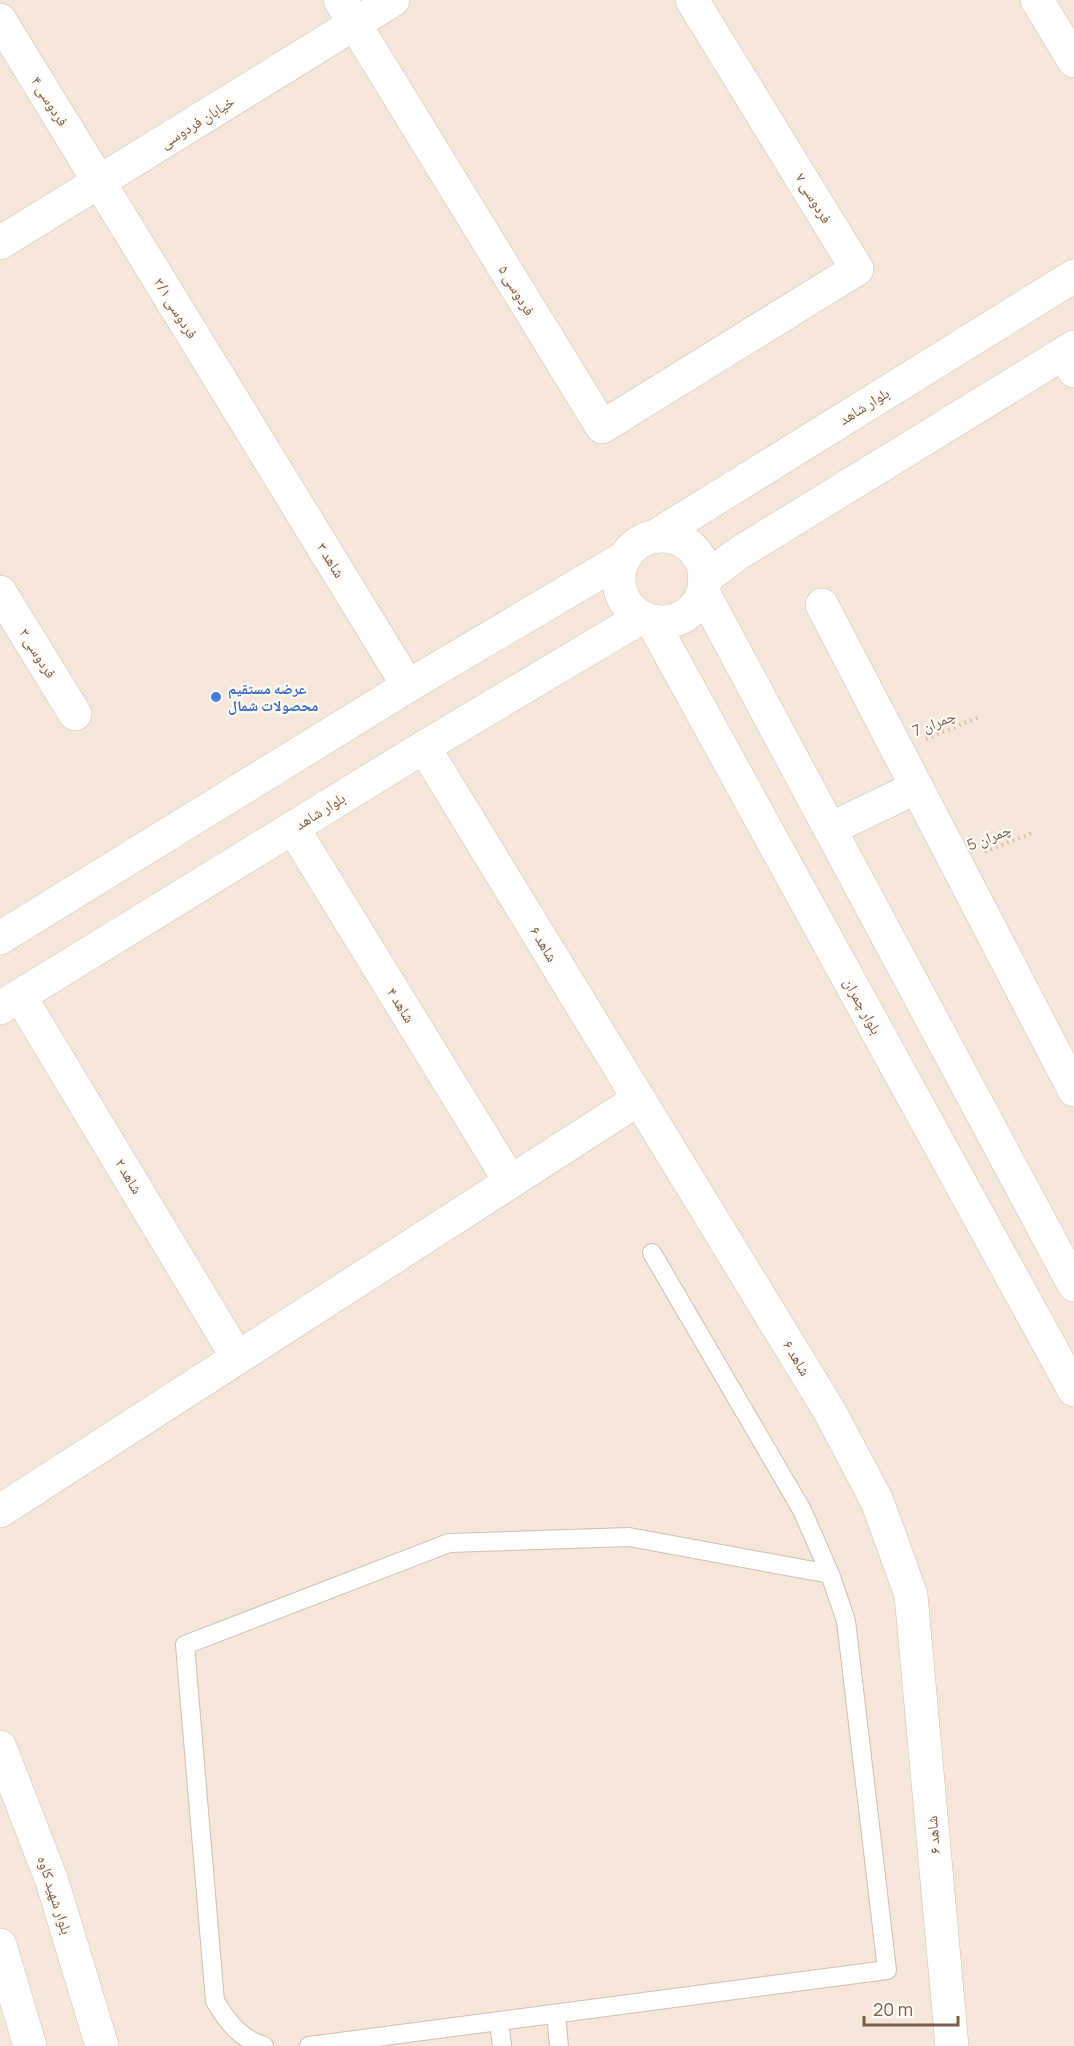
<svg xmlns="http://www.w3.org/2000/svg" width="1074" height="2046" font-family="Manrope,'Noto Naskh Arabic',sans-serif">
<style>
.residential{fill:#f5e8da}
.lines{fill:none;stroke-linecap:round;stroke-linejoin:round}
.service-casing{stroke:#d1beb0;stroke-width:20}
.minor-casing{stroke:#d1beb0;stroke-width:34}
.tertiary-casing{stroke:#d1beb0;stroke-width:34}
.secondary-casing{stroke:#d6c0b0;stroke-width:34}
.path{stroke:#d9b8a5;stroke-width:4;stroke-dasharray:1.5 4.5;stroke-linecap:butt}
.service{stroke:#fff;stroke-width:18}
.minor{stroke:#fff;stroke-width:33}
.tertiary{stroke:#fff;stroke-width:33}
.secondary{stroke:#fff;stroke-width:33}
.shop-dot{fill:#3f7fe0;stroke:#fffaf3;stroke-width:2}
.labels{text-anchor:middle;dominant-baseline:central;stroke-width:4.5;stroke-linejoin:round;paint-order:stroke}
.street-label{font-size:15px;fill:#7a5c4d;stroke:#fffaf3}
.shop-label{font-size:15px;font-weight:bold;fill:#366cbe;stroke:#fffaf3;text-anchor:start}
</style>
<rect width="100%" height="100%" fill="#fdf6ec"/>
<!-- residential -->
<path class="residential" d="M0 0H1074V2046H0Z"/>
<g class="lines">
<defs>
<path id="service" d="M556 2014 559 2046
M499 2021 502 2046
M264 2046C240 2039 227 2021 215 2001L185 1645 449 1543 629 1537 830 1574
M309 2046 887 1970 846 1621 830 1574 802 1510 652 1253"/>
<path id="minor" d="M340 0 602 427 857 269 692 0
M1037 0 1074 61
M0 20 408 686
M1066 352 1074 371
M0 592 75 714
M822 605 1074 1090
M424 747 830 1412 877 1501 911 1595 952 2046
M293 828 510 1181
M830 829 917 787
M20 996 237 1357
M0 1511 639 1099"/>
<path id="tertiary" d="M0 243 393 0"/>
<path id="secondary" d="M619 579a43 43 0 1 1 86 0a43 43 0 1 1-86 0Z
M654 537 1074 276
M704 579 739 553 1074 347
M703 592 1074 1285
M652 621 1074 1390
M0 938 408 686 624 558
M0 1008 424 747 642 617
M0 1747 52 1881 102 2046
M0 1945 30 2046"/>
</defs>
<!-- service casing -->
<use href="#service" class="service-casing"/>
<!-- minor casing -->
<use href="#minor" class="minor-casing"/>
<!-- tertiary casing -->
<use href="#tertiary" class="tertiary-casing"/>
<!-- secondary casing -->
<use href="#secondary" class="secondary-casing"/>
<!-- path -->
<path class="path" d="M926 739 979 717
M985 852 1032 833"/>
<!-- service -->
<use href="#service" class="service"/>
<!-- minor -->
<use href="#minor" class="minor"/>
<!-- tertiary -->
<use href="#tertiary" class="tertiary"/>
<!-- secondary -->
<use href="#secondary" class="secondary"/>
</g>
<!-- markers -->
<circle class="shop-dot" cx="216" cy="697" r="6"/>
<g class="labels">
<!-- street labels -->
<g class="street-label">
<text transform="translate(50 101) rotate(58)">فردوسی ۴</text>
<text transform="translate(197 122) rotate(-32)">خیابان فردوسی</text>
<text transform="translate(814 198) rotate(59)">فردوسی ۷</text>
<text transform="translate(517 290) rotate(59)">فردوسی ۵</text>
<text transform="translate(176 308) rotate(58)">فردوسی ۳/۱</text>
<text transform="translate(864 406) rotate(-32)">بلوار شاهد</text>
<text transform="translate(331 560) rotate(58)">شاهد ۳</text>
<text transform="translate(38 653) rotate(58)">فردوسی ۳</text>
<text transform="translate(934 723) rotate(-22)">چمران 7</text>
<text transform="translate(320 811) rotate(-32)">بلوار شاهد</text>
<text transform="translate(989 837) rotate(-22)">چمران 5</text>
<text transform="translate(544 944) rotate(59)">شاهد ۶</text>
<text transform="translate(401 1005) rotate(58)">شاهد ۴</text>
<text transform="translate(863 1006) rotate(61)">بلوار چمران</text>
<text transform="translate(129 1176) rotate(59)">شاهد ۲</text>
<text transform="translate(797 1358) rotate(59)">شاهد ۶</text>
<text transform="translate(933 1835) rotate(-95)">شاهد ۶</text>
<text transform="translate(55 1895) rotate(72)">بلوار شهید کاوه</text>
</g>
<!-- shop labels -->
<g class="shop-label">
<text x="228" y="688">عرضه مستقیم<tspan x="228" dy="17">محصولات شمال</tspan></text>
</g>
</g>
<!-- scale -->
<path d="M864 2016v9h94v-9" fill="none" stroke="#7a5c4d" stroke-width="3"/>
<text x="873" y="2016" font-size="18" fill="#7a5c4d" stroke="#fffaf3" stroke-width="4.5" paint-order="stroke">20 m</text>
</svg>
